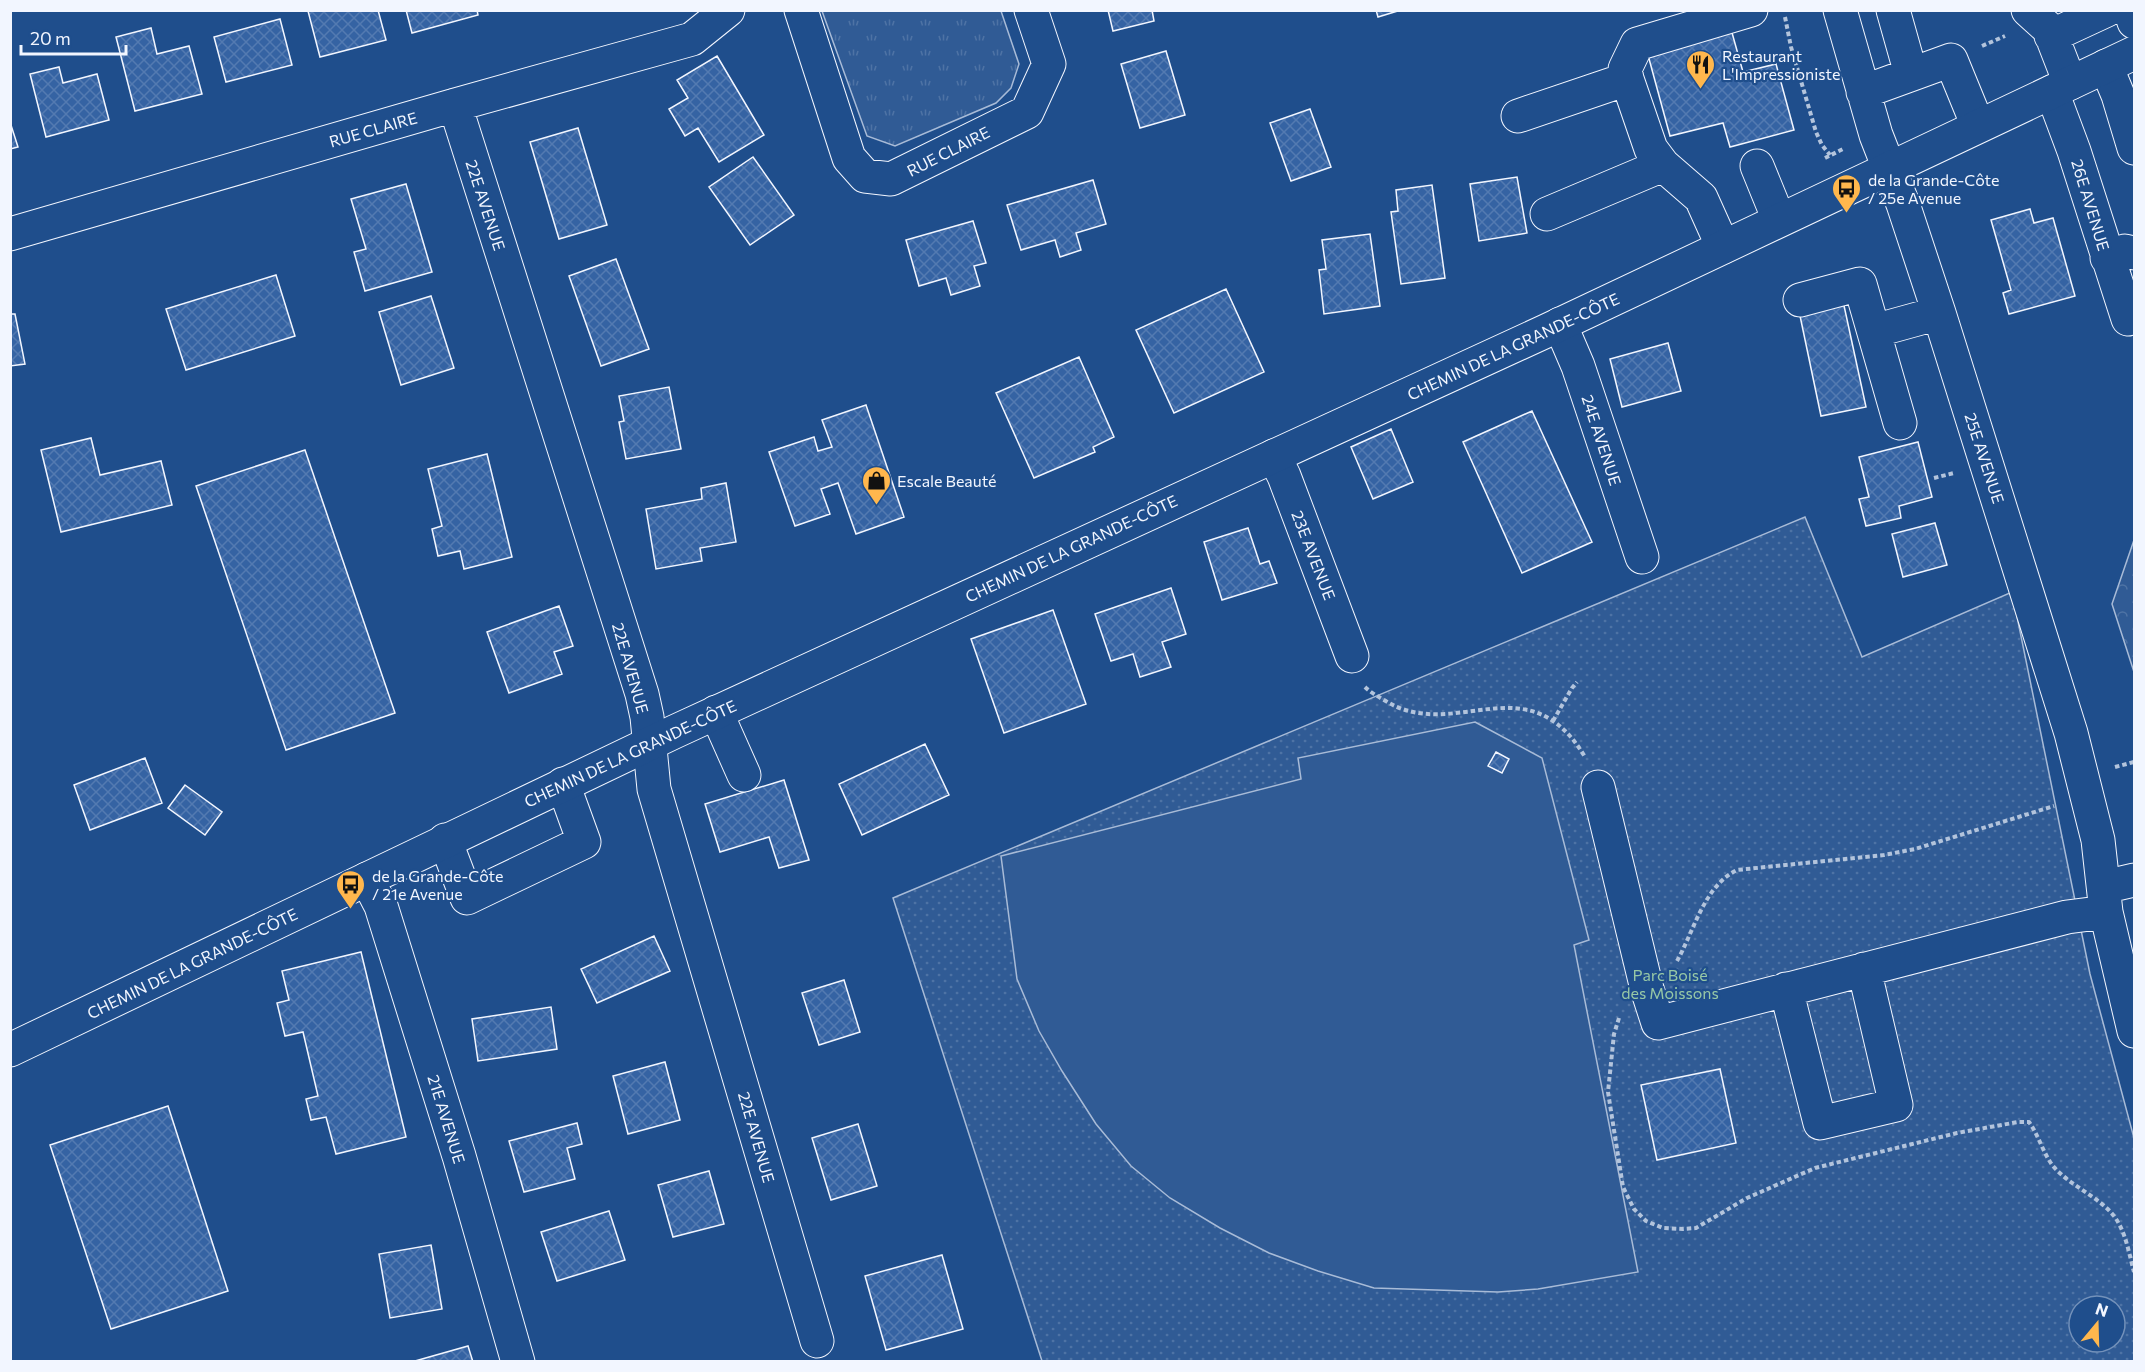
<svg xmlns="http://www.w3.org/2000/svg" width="2145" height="1372" font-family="Commissioner,sans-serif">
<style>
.grass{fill:url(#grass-tufts);stroke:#a8bbd7;stroke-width:1.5}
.forest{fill:url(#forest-crowns);stroke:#a8bbd7;stroke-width:1.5}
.park{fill:url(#park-dots);stroke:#a8bbd7;stroke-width:1.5;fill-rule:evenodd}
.garden{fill:#305b95;stroke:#a8bbd7;stroke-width:1.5}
.building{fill:url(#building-cross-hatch);stroke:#f2f6ff;stroke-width:1.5}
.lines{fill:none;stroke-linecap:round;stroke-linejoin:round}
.minor-casing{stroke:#f2f6ff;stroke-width:35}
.major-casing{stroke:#f2f6ff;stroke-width:35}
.path{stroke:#b3c4dc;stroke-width:4;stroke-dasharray:4.5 3;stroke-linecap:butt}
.minor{stroke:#1f4e8c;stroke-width:33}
.major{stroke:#1f4e8c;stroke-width:33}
.labels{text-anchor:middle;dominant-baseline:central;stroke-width:4.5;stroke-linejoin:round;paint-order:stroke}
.poi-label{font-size:16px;fill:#f2f6ff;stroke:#1f4e8c;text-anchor:start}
.street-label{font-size:16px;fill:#f2f6ff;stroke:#1f4e8c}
.park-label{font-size:16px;fill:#97c8a6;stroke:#1f4e8c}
</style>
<defs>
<pattern id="grass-tufts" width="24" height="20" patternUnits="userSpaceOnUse" patternTransform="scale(1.5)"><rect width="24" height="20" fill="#305b95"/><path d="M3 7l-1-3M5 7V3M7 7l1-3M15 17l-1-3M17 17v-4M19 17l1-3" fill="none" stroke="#4e73a5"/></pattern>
<pattern id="forest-crowns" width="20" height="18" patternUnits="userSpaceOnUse" patternTransform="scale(1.5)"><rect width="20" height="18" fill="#305b95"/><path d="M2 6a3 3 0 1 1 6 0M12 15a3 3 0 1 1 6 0" fill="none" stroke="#4e73a5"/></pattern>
<pattern id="park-dots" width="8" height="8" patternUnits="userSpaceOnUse" patternTransform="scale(1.5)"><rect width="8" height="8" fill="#305b95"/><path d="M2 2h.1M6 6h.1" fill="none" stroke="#4e73a5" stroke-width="1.8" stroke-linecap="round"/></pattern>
<pattern id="building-cross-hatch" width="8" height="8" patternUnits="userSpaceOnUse" patternTransform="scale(1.5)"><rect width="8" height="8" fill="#3563a3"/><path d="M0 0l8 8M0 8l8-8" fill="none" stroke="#537ab1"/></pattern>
</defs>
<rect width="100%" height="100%" fill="#1f4e8c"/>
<!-- grass -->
<path class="grass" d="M822 11H1001L1019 64 1011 88 996 103 895 146 867 136Z"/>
<!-- forest -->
<path class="forest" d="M2134 540V672L2112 604Z"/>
<!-- park -->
<path class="park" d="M1805 517 1862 657 2012 592 2090 974 2134 1138V1361H1042L893 898ZM2079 1306H2115V1342H2079Z"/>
<!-- garden -->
<path class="garden" d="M1475 722 1542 758 1589 940 1574 945 1638 1272 1538 1289 1498 1292 1374 1288 1318 1271 1269 1253 1220 1228 1170 1198 1131 1166 1096 1124 1062 1071 1039 1031 1017 979 1001 856 1301 779 1298 758Z"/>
<!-- building -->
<path class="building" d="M311 10H378L386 40 320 57 308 11Z
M406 10H477L478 15 412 33Z
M1108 10H1152L1154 21 1113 31Z
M1376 10H1401L1378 17Z
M280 19 292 65 226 82 214 37Z
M1729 22 1743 72 1776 64 1794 130 1730 147 1723 123 1670 136 1645 44Z
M151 28 157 54 189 46 202 94 135 111 116 37Z
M1166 51 1185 115 1140 128 1121 64Z
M717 56 764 135 719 162 698 128 685 136 669 109 688 98 677 80Z
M59 67 63 83 97 74 109 120 46 137 30 74Z
M1310 109 1331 167 1291 181 1270 123Z
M10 122 18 147 10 149Z
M578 128 607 225 559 239 530 142Z
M753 157 794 215 750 245 709 187Z
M1517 177 1527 233 1479 241 1470 184Z
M1093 180 1106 224 1076 233 1081 250 1060 257 1055 240 1021 250 1007 205Z
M406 184 432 272 365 291 354 252 366 249 351 199Z
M1432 185 1445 278 1401 284 1391 212 1398 211 1396 190Z
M2030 209 2034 223 2053 218 2075 296 2009 314 2003 293 2011 290 1991 220Z
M973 221 986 263 974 266 980 286 951 295 946 278 919 286 906 240Z
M1370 234 1380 306 1324 314 1319 270 1326 269 1322 240Z
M616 259 649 349 601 366 569 276Z
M276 275 295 336 186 370 166 309Z
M1226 289 1264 372 1174 413 1136 330Z
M431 296 454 368 401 385 379 312Z
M1843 301 1866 407 1821 416 1799 311Z
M10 314H15L25 364 10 366Z
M1668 343 1681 391 1622 407 1610 359Z
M1079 357 1114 437 1093 447 1095 452 1034 478 996 393Z
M669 387 681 449 626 459 619 422 624 421 619 396Z
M866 405 904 517 856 534 838 483 821 489 830 514 795 526 769 452 814 437 818 451 832 447 822 420Z
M1532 411 1592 542 1522 573 1463 442Z
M1391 429 1413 482 1373 499 1351 447Z
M91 438 100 475 161 461 172 505 61 532 41 450Z
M1918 442 1932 497 1899 506 1901 518 1866 526 1859 499 1869 497 1859 457Z
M305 450 395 713 286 750 196 486Z
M487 454 512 557 464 569 460 551 438 556 432 529 442 526 428 469Z
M726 483 736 542 700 548 702 561 656 569 646 509 702 499 701 488Z
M1935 523 1947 565 1903 577 1892 534Z
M1248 528 1260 564 1269 561 1277 583 1222 600 1204 542Z
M1171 588 1186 634 1162 642 1171 667 1140 677 1133 654 1111 661 1095 614Z
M559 606 573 646 554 652 562 674 509 693 487 632Z
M1053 610 1086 704 1004 733 971 639Z
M925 744 949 795 862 835 839 784Z
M1496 752 1509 759 1502 773 1488 766Z
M145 758 162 803 90 830 74 785Z
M784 780 809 860 779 868 769 837 720 852 705 804Z
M185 785 222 812 205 835 168 808Z
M654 936 670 971 597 1003 581 969Z
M361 952 406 1137 336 1154 326 1117 311 1120 306 1099 318 1096 303 1032 285 1036 277 1003 289 1000 282 971Z
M844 980 860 1032 819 1045 802 993Z
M551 1007 557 1049 478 1061 472 1019Z
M665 1062 680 1120 628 1134 613 1076Z
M1720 1069 1736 1143 1657 1160 1641 1085Z
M168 1106 228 1291 111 1329 50 1145Z
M577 1123 582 1144 567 1148 575 1179 524 1192 509 1141Z
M858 1124 877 1186 831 1200 812 1138Z
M709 1171 724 1224 673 1237 658 1185Z
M609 1211 625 1260 557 1281 541 1232Z
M431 1245 442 1309 390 1318 379 1254Z
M942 1255 963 1329 886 1350 865 1276Z
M468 1346 473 1362 415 1361Z"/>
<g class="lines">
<defs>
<path id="minor" d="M801 10 849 158 865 176 891 179 1027 112 1049 64 1031 10
M1840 10 1876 135 1903 204 1939 313 2071 733 2098 840 2106 912 2134 1031
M1893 10 1911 74
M2028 10 2049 29 2070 83
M2130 10 2134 22
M2051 36 2107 10
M2106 66 2118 95 2134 148
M1627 79 1625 69 1637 44 1751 10
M1863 92 1951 60 1978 126
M2052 92 2074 151 2128 319
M455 105 642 694 647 717 654 789 817 1341
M1518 116 1627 79 1651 149 1663 165
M1757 166 1779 220
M1547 214 1663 165 1701 198 1723 247
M10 234 455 105 692 39 728 10
M2107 258 2125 251 2134 253
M1800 300 1860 284 1900 423
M1560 324 1578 366 1642 557
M1874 331 1939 313
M1274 456 1284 476 1352 656
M716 712 744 775
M1598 787 1647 989 1658 1023 2067 917 2106 912
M445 840 467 898 584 842 563 784
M367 879 381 906 459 1156 518 1362
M2104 887 2134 880
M1786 989 1820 1123 1896 1105 1864 969"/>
<path id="major" d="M10 1050 674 732 1546 331 2134 53"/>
</defs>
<!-- minor casing -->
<use href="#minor" class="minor-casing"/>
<!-- major casing -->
<use href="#major" class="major-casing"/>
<!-- path -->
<path class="path" d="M1785 17 1791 47 1816 132 1822 145 1830 155
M1982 46 2005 36
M1825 158 1845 148
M1934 478 1954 473
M1365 687C1370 692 1377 696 1384 700 1454 745 1527 660 1585 757
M1553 721 1572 688 1577 682
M2115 767 2134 762
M1677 961C1694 931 1704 886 1737 870L1884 855 1915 849 2054 806
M1619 1018 1614 1034 1608 1092 1623 1187 1634 1209 1646 1221 1663 1228 1683 1229 1696 1228 1747 1198 1815 1168 1957 1133 2018 1122H2029C2039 1136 2043 1153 2053 1166 2070 1186 2098 1196 2114 1216 2126 1232 2129 1254 2134 1272"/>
<!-- minor -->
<use href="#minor" class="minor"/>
<!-- major -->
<use href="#major" class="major"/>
</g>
<!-- icons -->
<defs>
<symbol id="restaurant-pin" viewBox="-11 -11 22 30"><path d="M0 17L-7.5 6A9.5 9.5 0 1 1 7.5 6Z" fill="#ffb74d" stroke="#1f4e8c"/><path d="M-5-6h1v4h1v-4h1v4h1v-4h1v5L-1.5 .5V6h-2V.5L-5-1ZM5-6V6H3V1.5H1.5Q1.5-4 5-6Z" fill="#111"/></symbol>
<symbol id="bus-pin" viewBox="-11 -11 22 30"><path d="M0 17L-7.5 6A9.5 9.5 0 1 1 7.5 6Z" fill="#ffb74d" stroke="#1f4e8c"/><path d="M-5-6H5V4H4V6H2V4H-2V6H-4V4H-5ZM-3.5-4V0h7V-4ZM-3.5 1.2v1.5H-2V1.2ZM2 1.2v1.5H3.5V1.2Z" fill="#111"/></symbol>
<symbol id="shop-pin" viewBox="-11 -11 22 30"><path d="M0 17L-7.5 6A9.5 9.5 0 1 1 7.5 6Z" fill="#ffb74d" stroke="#1f4e8c"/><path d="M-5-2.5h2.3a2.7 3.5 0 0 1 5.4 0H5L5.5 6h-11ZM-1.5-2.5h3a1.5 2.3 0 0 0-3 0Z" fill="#111"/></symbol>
</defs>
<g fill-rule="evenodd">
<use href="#restaurant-pin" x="1684" y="48" width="33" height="45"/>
<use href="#bus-pin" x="1830" y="172" width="33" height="45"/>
<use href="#shop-pin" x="860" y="464" width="33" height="45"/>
<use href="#bus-pin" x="334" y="868" width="33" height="45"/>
</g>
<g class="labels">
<!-- poi labels -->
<g class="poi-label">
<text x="1722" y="55">Restaurant<tspan x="1722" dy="18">L'Impressioniste</tspan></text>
<text x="1868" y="179">de la Grande-Côte<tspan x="1868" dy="18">/ 25e Avenue</tspan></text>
<text x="897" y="480">Escale Beauté</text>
<text x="372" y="875">de la Grande-Côte<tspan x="372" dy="18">/ 21e Avenue</tspan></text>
</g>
<!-- street labels -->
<g class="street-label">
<text transform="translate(373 129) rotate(-16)">RUE CLAIRE</text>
<text transform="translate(948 151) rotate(-27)">RUE CLAIRE</text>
<text transform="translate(486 205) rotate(72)">22E AVENUE</text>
<text transform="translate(2091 205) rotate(73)">26E AVENUE</text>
<text transform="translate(1513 346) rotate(-25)">CHEMIN DE LA GRANDE-CÔTE</text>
<text transform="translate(1602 440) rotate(72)">24E AVENUE</text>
<text transform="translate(1985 458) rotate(72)">25E AVENUE</text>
<text transform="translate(1071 548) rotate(-25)">CHEMIN DE LA GRANDE-CÔTE</text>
<text transform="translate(1314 555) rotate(69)">23E AVENUE</text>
<text transform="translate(631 668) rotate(74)">22E AVENUE</text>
<text transform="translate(630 753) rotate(-25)">CHEMIN DE LA GRANDE-CÔTE</text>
<text transform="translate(192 963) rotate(-26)">CHEMIN DE LA GRANDE-CÔTE</text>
<text transform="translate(447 1119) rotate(73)">21E AVENUE</text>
<text transform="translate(757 1137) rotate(74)">22E AVENUE</text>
</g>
<!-- park labels -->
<g class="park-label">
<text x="1670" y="974">Parc Boisé<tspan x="1670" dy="18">des Moissons</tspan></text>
</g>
</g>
<!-- border -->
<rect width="2145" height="1372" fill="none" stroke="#f2f6ff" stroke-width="24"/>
<!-- north arrow -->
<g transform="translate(2097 1324) rotate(19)"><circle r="28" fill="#1f4e8c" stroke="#7391ba" stroke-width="1.5"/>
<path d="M0-4.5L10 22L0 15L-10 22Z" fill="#ffb74d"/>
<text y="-9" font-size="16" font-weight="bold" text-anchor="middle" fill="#f2f6ff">N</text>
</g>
<!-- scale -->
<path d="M21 45v9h105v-9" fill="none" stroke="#f2f6ff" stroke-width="3"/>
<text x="30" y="45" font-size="18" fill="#f2f6ff" stroke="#1f4e8c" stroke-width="4.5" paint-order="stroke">20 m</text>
</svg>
